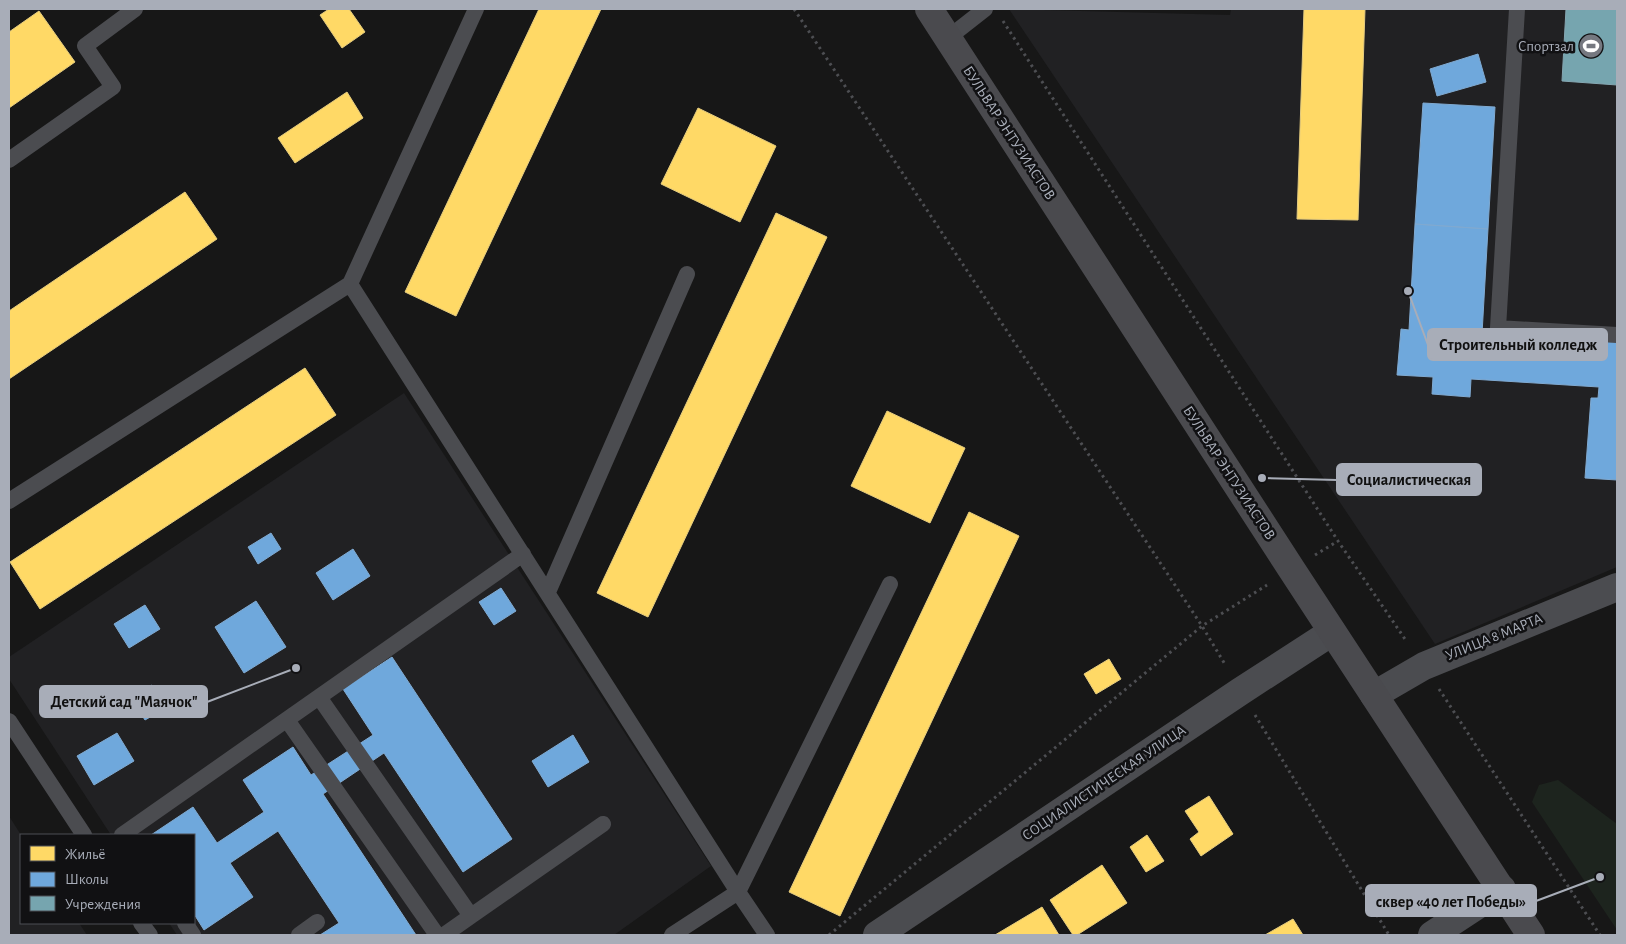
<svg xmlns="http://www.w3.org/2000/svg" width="1626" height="944" font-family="'Alegreya Sans',sans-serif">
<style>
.built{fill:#212123}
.green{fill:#1d241e}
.homes{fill:#ffd966;stroke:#e5cc7f}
.schools{fill:#6fa8dc;stroke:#80aad1}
.public{fill:#76a5af;stroke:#85a7b2}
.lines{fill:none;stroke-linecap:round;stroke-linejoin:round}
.path{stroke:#4d4e52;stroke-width:3;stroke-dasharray:2.5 4;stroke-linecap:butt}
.lane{stroke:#4b4c50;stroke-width:16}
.street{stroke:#4b4c50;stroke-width:28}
.secondary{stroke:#4a4a4e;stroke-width:28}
.labels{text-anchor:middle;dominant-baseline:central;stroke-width:5;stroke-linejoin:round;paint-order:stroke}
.poi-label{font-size:15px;fill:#a8adb8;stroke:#111113;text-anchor:end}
.street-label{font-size:15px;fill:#a8adb8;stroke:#111113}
.leader{fill:none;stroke:#a8adb8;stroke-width:2}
.callout-dot{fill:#a8adb8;stroke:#111113;stroke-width:2}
.callout{fill:#a8adb8;stroke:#a8adb8;stroke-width:2}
.callout-label{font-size:16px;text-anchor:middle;font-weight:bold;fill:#111}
</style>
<rect width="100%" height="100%" fill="#171717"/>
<!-- built -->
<path class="built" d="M1009 9 1230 15 1231 9H1617V567L1435 644Z
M404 393 711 866 614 935H177L169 923H194V835H111L9 679V657Z
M9 816 21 835V923H79L87 935H9Z"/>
<!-- green -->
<path class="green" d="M1558 780 1617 824V930L1532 802 1539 785Z"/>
<!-- homes -->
<path class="homes" d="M329 9H349L365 32 342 48 320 15Z
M539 9H601L456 316 405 292Z
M1304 9H1365L1358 220 1297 219Z
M39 11 75 62 9 108V32Z
M347 92 363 118 295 163 278 138Z
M698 108 776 146 740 222 661 184Z
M185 192 217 239 9 379V311Z
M776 213 827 237 648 617 597 593Z
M305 368 336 415 40 609 10 562Z
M887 411 965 448 930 523 851 486Z
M969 512 1019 536 840 916 789 892Z
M1109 659 1121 679 1096 694 1084 674Z
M1209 796 1233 834 1201 856 1190 839 1199 832 1185 811Z
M1147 835 1164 861 1146 872 1130 847Z
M1102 865 1127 903 1077 935H1073L1050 900Z
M1042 907 1059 935H995Z
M1293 919 1303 935H1265Z"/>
<!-- schools -->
<path class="schools" d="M1478 54 1486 82 1437 96 1430 69Z
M1423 103 1495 107 1488 229 1415 224Z
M1415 224 1488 229 1482 334 1617 342V480L1585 478 1591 398H1598L1599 387 1471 379 1470 397 1432 394 1433 377 1397 375 1401 329 1409 330Z
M271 533 281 549 258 564 248 547Z
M353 549 370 576 333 600 316 573Z
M501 588 516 611 494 625 479 602Z
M256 601 286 647 244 673 215 627Z
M145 605 160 629 129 648 114 624Z
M392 657 512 839 463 872 384 753 323 794 416 935H320L339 923 278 831 230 863 253 897 204 930 194 914V835H151L193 807 217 843 264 812 243 780 293 747 311 775 373 735 343 689Z
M152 685 166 708 145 720 131 698Z
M117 733 134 761 94 785 77 756Z
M573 735 589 762 548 787 532 761Z"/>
<!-- public -->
<path class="public" d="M1566 9H1617V85L1562 81Z"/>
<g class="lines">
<!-- path -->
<path class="path" d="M794 9 1202 626 1226 666
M1003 21 1338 541 1407 642
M1315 555 1338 541
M1439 689 1600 935
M1255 715 1389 935
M829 935 1202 626 1267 585"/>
<!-- lane -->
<path class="lane" d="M1517 9 1498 328 1617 335
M948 38 985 9
M9 160 113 87 85 46 135 9
M350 284 476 9
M9 501 350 284 738 892 767 935
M548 592 687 274
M319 697 471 916 444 935
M287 720 437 935
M9 721 84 835
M122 835 523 554
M471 916 603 824
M141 923 150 935
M185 923 193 935
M299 935 317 922
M672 935 738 892 890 584"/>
<!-- street -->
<path class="street" d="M1374 695 1424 666 1617 587
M877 935 1241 691 1332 632
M1432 935 1502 889"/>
<!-- secondary -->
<path class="secondary" d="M929 9 1292 570 1531 935"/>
</g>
<!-- icons -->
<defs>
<symbol id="stadium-disc" viewBox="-11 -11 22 22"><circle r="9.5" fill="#757880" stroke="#111113"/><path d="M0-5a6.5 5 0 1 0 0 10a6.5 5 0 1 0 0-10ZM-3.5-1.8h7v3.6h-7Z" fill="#fff"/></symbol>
</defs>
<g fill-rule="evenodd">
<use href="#stadium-disc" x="1577" y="32" width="28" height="28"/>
</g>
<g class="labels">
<!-- poi labels -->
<g class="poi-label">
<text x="1574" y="46">Спортзал</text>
</g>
<!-- street labels -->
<g class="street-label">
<text transform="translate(1009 133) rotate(57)">БУЛЬВАР ЭНТУЗИАСТОВ</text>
<text transform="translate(1229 473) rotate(57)">БУЛЬВАР ЭНТУЗИАСТОВ</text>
<text transform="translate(1494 637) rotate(-22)">УЛИЦА 8 МАРТА</text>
<text transform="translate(1104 783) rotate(-34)">СОЦИАЛИСТИЧЕСКАЯ УЛИЦА</text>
</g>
</g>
<!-- callouts -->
<path class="leader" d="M1408 291L1428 345M1262 478L1337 480M296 668L207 702M1600 877L1536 901"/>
<g class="callout-dot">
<circle cx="1408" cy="291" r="5"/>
<circle cx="1262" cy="478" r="5"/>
<circle cx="296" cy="668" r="5"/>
<circle cx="1600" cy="877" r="5"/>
</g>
<g class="callout">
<rect x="1428" y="329" width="179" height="31" rx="5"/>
<rect x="1337" y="464" width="144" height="31" rx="5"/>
<rect x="40" y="686" width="167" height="31" rx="5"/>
<rect x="1366" y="885" width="170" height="31" rx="5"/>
</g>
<g class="callout-label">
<text x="1518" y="350">Строительный колледж</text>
<text x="1409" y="485">Социалистическая</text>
<text x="124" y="707">Детский сад "Маячок"</text>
<text x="1451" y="907">cквер «40 лет Победы»</text>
</g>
<!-- border -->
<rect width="1626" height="944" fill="none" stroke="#a8adb8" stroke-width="20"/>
<!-- legend -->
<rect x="20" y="834" width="175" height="90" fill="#111113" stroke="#4d4f55"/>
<rect x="30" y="846" width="25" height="15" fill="#ffd966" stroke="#4d4f55"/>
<text x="65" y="859" font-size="15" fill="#a8adb8">Жильё</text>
<rect x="30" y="872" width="25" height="15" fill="#6fa8dc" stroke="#4d4f55"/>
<text x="65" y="884" font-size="15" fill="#a8adb8">Школы</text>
<rect x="30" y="896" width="25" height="15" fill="#76a5af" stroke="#4d4f55"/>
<text x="65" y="909" font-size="15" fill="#a8adb8">Учреждения</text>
</svg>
